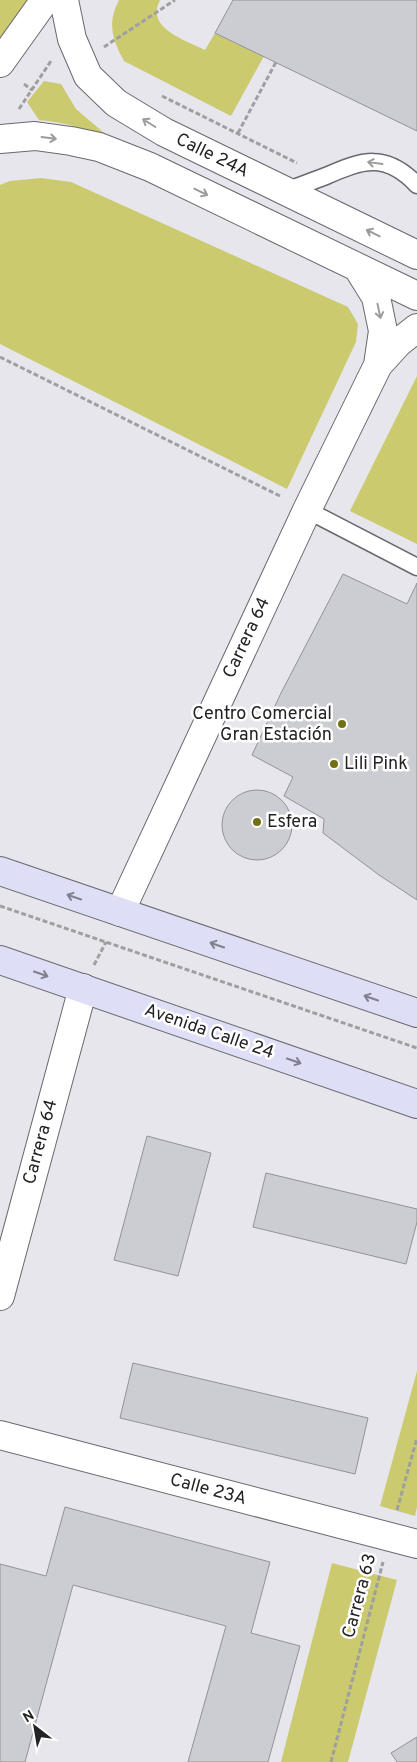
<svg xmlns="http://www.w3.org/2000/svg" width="417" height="1762" font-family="Overpass,sans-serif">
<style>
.green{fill:#cbca6f}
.building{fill:#cccdd2;stroke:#929297}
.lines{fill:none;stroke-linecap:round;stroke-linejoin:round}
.lane-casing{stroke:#69696e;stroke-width:19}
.street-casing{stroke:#69696e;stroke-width:30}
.secondary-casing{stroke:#69696e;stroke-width:30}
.path{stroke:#9e9ea3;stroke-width:3;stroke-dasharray:5 2.5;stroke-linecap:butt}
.lane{stroke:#fff;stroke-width:16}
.street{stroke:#fff;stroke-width:28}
.secondary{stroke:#dedef6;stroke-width:28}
.oneway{stroke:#9c9c9d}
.oneway2{stroke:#80808e}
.poi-dot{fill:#727013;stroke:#fff;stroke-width:2}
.labels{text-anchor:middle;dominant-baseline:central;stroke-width:5;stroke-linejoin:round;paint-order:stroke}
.street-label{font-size:18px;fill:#232325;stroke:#fff}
.poi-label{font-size:18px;fill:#232325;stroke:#fff;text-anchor:start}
</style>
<rect width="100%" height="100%" fill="#e6e6ec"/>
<!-- green -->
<path class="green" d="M0 0H30L0 40Z
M119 0H160C145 28 185 40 205 50L215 33 264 56 231 116 124 61C112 39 107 23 119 0Z
M44 81 61 84 76 109 110 138C87 129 64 122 39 120L27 102Z
M41 178 71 182 348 307 358 324 356 342 287 489 0 344V185L10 181Z
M417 376V544L350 511Z
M417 1371V1507L415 1516 380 1506Z
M332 1563 397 1580 348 1762H281Z"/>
<!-- building -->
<path class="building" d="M233 0H417V131L215 33Z
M343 574 407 604 417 583V900L379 875 323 833 324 819 284 796 293 777 252 755 281 693Z
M222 825a35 35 0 1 1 70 0a35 35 0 1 1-70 0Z
M147 1136 211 1153 178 1276 114 1260Z
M266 1173 417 1209V1222L406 1264 253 1227Z
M133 1363 368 1418 355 1474 120 1418Z
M65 1507 270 1562 251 1633 300 1646 268 1762H188L226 1626 73 1585 25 1762H0V1564L46 1576Z
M417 1737V1762H397L391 1753Z"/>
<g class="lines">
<defs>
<path id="lane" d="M286 191C299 186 313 181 326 176 362 160 386 152 417 185
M307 510 417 567"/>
<path id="street" d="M64 0 72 39 88 76 116 103 164 132 417 255
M0 63 45 0
M0 139 35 136 71 141 99 147 150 167 417 296
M358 268 376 297 383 331 378 365
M120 912 307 510 378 365 398 343 417 328
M0 1296 83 988
M0 1435 417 1544"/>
<path id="secondary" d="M0 871 417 1013
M0 960 417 1104"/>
</defs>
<!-- lane casing -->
<use href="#lane" class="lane-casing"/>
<!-- street casing -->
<use href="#street" class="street-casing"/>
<!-- secondary casing -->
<use href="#secondary" class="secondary-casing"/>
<!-- path -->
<path class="path" d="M104 47 175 0
M24 84 32 90
M162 96 297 163
M19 109 51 61
M238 133 276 62
M0 357 282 497
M0 906 417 1048
M94 965 106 942
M397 1510 417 1438
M331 1762 383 1562"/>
<!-- lane -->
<use href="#lane" class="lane"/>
<!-- street -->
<use href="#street" class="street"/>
<!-- secondary -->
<use href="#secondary" class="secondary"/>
</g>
<!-- one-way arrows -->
<defs><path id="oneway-shaft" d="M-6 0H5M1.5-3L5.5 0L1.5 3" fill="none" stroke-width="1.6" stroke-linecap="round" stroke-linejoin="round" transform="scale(1.25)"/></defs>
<g class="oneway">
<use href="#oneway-shaft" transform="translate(149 123) rotate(-148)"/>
<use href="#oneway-shaft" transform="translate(49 138) rotate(7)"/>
<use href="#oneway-shaft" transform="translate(375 163) rotate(-172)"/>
<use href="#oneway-shaft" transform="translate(201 192) rotate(26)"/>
<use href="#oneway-shaft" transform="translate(373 233) rotate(-154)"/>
<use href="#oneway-shaft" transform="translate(379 311) rotate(78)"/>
</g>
<g class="oneway2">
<use href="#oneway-shaft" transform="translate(74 897) rotate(-161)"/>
<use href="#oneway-shaft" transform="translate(217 945) rotate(-161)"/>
<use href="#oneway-shaft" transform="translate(41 974) rotate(19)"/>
<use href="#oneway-shaft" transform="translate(371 998) rotate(-161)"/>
<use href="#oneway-shaft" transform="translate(294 1061) rotate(19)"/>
</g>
<!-- markers -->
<g class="poi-dot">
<circle cx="342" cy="724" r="5"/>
<circle cx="334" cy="764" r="5"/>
<circle cx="257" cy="822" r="5"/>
</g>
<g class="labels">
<!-- street labels -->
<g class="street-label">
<text transform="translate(212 156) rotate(26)">Calle 24A</text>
<text transform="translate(247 638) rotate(-65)">Carrera 64</text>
<text transform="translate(209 1032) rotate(19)">Avenida Calle 24</text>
<text transform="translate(41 1142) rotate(-75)">Carrera 64</text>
<text transform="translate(208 1490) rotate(15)">Calle 23A</text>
<text transform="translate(360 1596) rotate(-75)">Carrera 63</text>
</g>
<!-- poi labels -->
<g class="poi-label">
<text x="332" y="714" text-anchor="end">Centro Comercial<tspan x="332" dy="21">Gran Estación</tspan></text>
<text x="344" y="764">Lili Pink</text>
<text x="267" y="822">Esfera</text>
</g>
</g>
<!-- north arrow -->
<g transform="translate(35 1727) rotate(329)" stroke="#ffffff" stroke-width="4" paint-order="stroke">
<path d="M0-4L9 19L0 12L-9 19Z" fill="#232325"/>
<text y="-8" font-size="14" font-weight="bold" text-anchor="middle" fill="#232325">N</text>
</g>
</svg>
